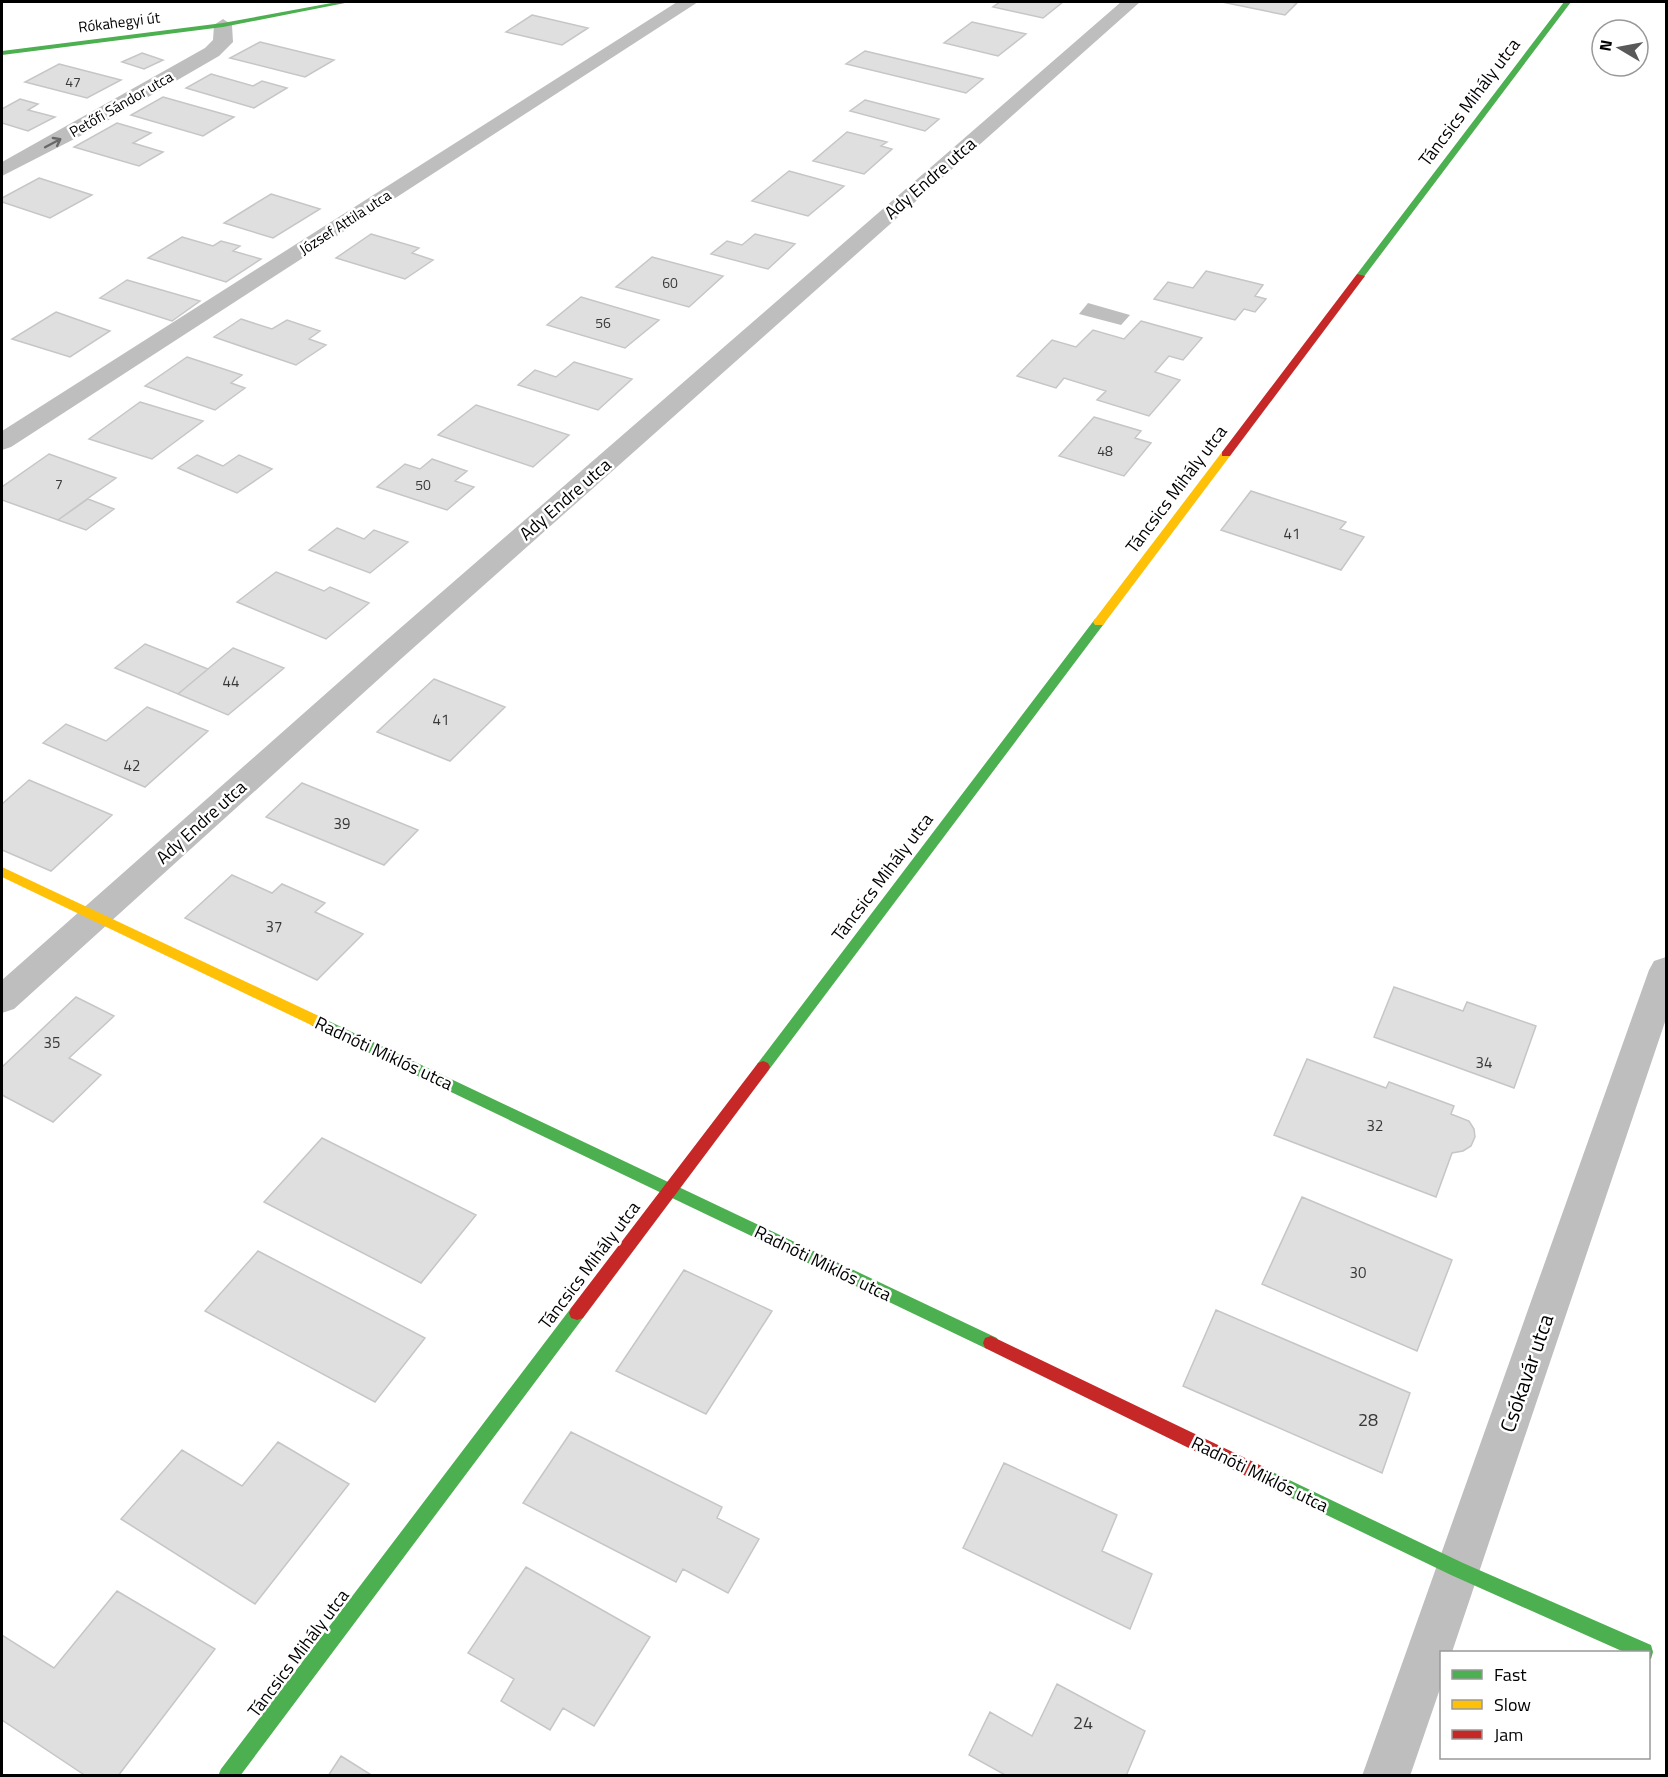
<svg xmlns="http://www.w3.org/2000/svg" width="1668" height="1777" font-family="'Titillium Web',sans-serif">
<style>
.water{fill:#bebebe}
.building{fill:#dfdfdf;stroke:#c6c6c6;stroke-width:1.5}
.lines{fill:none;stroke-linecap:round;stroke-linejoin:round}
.street{fill:#bebebe;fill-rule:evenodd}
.fast{fill:#4caf50;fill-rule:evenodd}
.slow{fill:#ffc107;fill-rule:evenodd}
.jam{fill:#c62828;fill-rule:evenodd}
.oneway{stroke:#686868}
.labels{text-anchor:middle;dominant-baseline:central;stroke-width:5;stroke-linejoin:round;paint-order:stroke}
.far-number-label{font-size:14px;fill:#383838}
.far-street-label{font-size:15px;fill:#000;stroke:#fff}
.number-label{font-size:15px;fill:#383838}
.street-label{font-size:18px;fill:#000;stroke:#fff}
.near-number-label{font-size:18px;fill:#383838}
.near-street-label{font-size:21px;fill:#000;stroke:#fff}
</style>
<rect width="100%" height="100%" fill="#fff"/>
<!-- water -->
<path class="water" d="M1088 303 1130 315 1121 325 1079 314Z"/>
<!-- building -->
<path class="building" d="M1000 2H1063L1043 18 993 7Z
M1222 2H1290L1297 3 1285 15Z
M532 15 588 28 562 45 506 32Z
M972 22 1026 34 998 56 944 43Z
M260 42 334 60 305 77 230 58Z
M865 51 983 79 966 93 846 64Z
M142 53 163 60 144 69 122 62Z
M59 64 121 80 87 98 25 82Z
M211 74 253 86 262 81 287 88 254 108 186 88Z
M163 97 234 117 203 136 131 115Z
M20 99 38 104 28 110 55 117 28 131 2 123V109Z
M865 100 939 119 925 131 850 111Z
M117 123 151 133 133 143 163 152 139 166 74 147Z
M847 132 887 142 881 146 892 149 864 174 813 161Z
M789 171 844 186 808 216 752 201Z
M39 178 92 195 50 218 2 202V198Z
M271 194 320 209 273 238 224 223Z
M371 234 419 248 412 253 433 260 405 279 336 258Z
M755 234 795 244 768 269 711 254 727 241 742 245Z
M182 237 213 246 221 241 240 246 233 251 261 259 226 282 148 258Z
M652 257 723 276 689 307 616 287Z
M1206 271 1263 285 1255 296 1266 299 1255 312 1244 309 1235 320 1154 299 1168 282 1193 288Z
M127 280 200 301 172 321 100 298Z
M581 297 659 320 625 348 547 325Z
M56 312 110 331 70 357 12 339Z
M241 319 272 329 287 320 320 331 309 339 326 345 296 365 214 337Z
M1141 321 1202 338 1183 360 1169 356 1155 372 1180 380 1149 416 1097 400 1106 391 1064 378 1056 388 1017 376 1052 340 1076 347 1093 330 1124 339Z
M187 357 242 375 231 383 245 388 215 410 145 386Z
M574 362 632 379 598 410 518 385 535 370 556 377Z
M140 402 203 421 152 459 89 439Z
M476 405 569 435 533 467 438 435Z
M1094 417 1141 431 1135 438 1151 443 1124 476 1059 456Z
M49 454 116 478 58 520 2 500V487Z
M197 455 223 466 239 455 272 469 237 493 178 468Z
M432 459 467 471 455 481 474 487 447 510 377 487 405 464 420 469Z
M1251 491 1346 522 1340 529 1364 537 1341 570 1221 530Z
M88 499 114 509 86 530 58 520Z
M337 528 364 539 374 530 408 542 370 573 309 550Z
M276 572 324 591 330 587 369 603 326 639 237 602Z
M145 644 208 669 178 694 115 668Z
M233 648 284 668 228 715 178 694Z
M434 679 505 707 450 761 377 732Z
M147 707 208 731 145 787 43 743 66 724 106 741Z
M29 780 112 815 51 871 2 850V804Z
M302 783 418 830 384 865 266 817Z
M232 875 272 893 282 884 325 903 315 912 363 934 317 980 185 918Z
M1394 987 1463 1011 1467 1002 1536 1026 1514 1088 1374 1037Z
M76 997 114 1016 69 1058 101 1075 53 1122 2 1095V1067Z
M1307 1059 1386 1088 1389 1082 1454 1106 1451 1114 1469 1121 1474 1129 1475 1137 1471 1146 1463 1151 1452 1153 1436 1197 1274 1135Z
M322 1138 476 1215 421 1283 264 1202Z
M1302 1197 1452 1260 1417 1351 1262 1284Z
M258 1251 425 1338 375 1402 205 1311Z
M684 1270 772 1311 706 1414 616 1371Z
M1216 1310 1410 1393 1382 1473 1183 1386Z
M571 1432 722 1507 717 1518 759 1539 728 1593 683 1569 676 1582 523 1503Z
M278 1442 349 1484 255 1604 121 1519 182 1450 242 1486Z
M1004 1463 1117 1515 1102 1551 1152 1574 1130 1629 963 1548Z
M526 1567 650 1637 594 1726 563 1708 550 1730 501 1701 514 1679 468 1653Z
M117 1591 215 1649 118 1776H86L2 1720V1635L54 1668Z
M1057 1684 1145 1731 1126 1776H1007L969 1755 990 1712 1032 1736Z
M341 1756 373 1776H328Z"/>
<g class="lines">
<!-- street -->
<path class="street" d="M677 2H698L11 447 2 450V431Z
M1121 2H1140L402 658 14 1009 2 1013V980L382 644Z
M223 19 232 25 233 42 219 56 86 133 2 176V162L205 48 213 40 214 25Z
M1666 957V1019L1452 1652H1442V1683L1410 1776H1362L1649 970 1654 961Z"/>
<!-- fast -->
<path class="fast" d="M337 2H350L223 27 2 55V51L223 23Z
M1564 2H1571L1363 278H1357V274Z
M1099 618 1105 622 1103 625 768 1071H758L756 1067 758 1063 1095 619Z
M316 1015 997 1338 999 1343 997 1348 991 1350 985 1348 311 1025 309 1021 311 1017Z
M577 1306 583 1308 585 1313 583 1318 240 1776H218L221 1769 571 1308Z
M1260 1466 1463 1563 1651 1645 1653 1652 1651 1659H1648V1652H1624L1451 1575 1254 1480 1251 1474 1254 1468Z"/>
<!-- slow -->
<path class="slow" d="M1226 451 1230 452V456L1103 625H1095L1093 622 1095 619 1222 452Z
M2 867 321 1017 323 1021 321 1025H311L2 877Z"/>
<!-- jam -->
<path class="jam" d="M1357 274 1365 276 1230 456H1222V452Z
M763 1061 768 1063 770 1067 768 1071 583 1318 577 1320 571 1318 569 1313 571 1308 758 1063Z
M991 1336 1266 1468 1269 1474 1266 1480 1260 1482 1254 1480 985 1348 983 1343 985 1338Z"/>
</g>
<!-- one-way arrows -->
<defs><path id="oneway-shaft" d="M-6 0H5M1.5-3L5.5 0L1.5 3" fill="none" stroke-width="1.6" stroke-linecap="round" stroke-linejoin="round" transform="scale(1.5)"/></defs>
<use class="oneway" href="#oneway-shaft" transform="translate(53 143) rotate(-28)"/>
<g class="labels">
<!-- far-number labels -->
<g class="far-number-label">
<text x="73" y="81">47</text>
<text x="670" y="282">60</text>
<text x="603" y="322">56</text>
<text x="1105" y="450">48</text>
<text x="59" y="483">7</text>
<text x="423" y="484">50</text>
</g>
<!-- far-street labels -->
<g class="far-street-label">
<text transform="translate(119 22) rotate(-7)">Rókahegyi út</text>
<text transform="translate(121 104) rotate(-30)">Petőfi Sándor utca</text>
<text transform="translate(345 222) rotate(-33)">József Attila utca</text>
</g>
<!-- number labels -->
<g class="number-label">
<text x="1292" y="533">41</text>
<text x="231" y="681">44</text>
<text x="441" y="719">41</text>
<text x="132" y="765">42</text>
<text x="342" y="823">39</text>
<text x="274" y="926">37</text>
<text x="52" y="1042">35</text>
<text x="1484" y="1062">34</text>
<text x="1375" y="1125">32</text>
<text x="1358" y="1272">30</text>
</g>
<!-- street labels -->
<g class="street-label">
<text transform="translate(1469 102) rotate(-53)">Táncsics Mihály utca</text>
<text transform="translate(930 178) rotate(-41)">Ady Endre utca</text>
<text transform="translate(1176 489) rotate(-53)">Táncsics Mihály utca</text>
<text transform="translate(565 499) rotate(-41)">Ady Endre utca</text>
<text transform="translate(201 822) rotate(-42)">Ady Endre utca</text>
<text transform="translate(882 877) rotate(-53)">Táncsics Mihály utca</text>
<text transform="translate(384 1053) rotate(25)">Radnóti Miklós utca</text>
<text transform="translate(823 1263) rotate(26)">Radnóti Miklós utca</text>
<text transform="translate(589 1265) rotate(-53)">Táncsics Mihály utca</text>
<text transform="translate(1260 1474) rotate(26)">Radnóti Miklós utca</text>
<text transform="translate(298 1653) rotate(-53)">Táncsics Mihály utca</text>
</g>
<!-- near-number labels -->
<g class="near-number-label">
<text x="1368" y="1419">28</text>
<text x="1083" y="1722">24</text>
</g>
<!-- near-street labels -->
<g class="near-street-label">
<text transform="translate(1526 1373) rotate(-71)">Csókavár utca</text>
</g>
</g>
<!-- border -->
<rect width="1668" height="1777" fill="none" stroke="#000000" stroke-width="6"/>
<!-- legend -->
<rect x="1440" y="1651" width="210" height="108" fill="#ffffff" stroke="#999999" stroke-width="1.5"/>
<rect x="1452" y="1670" width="30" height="9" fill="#4caf50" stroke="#999999" stroke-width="1.5"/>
<text x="1494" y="1681" font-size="18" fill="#000000">Fast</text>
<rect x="1452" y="1700" width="30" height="9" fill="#ffc107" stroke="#999999" stroke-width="1.5"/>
<text x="1494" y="1711" font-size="18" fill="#000000">Slow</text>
<rect x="1452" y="1730" width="30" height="9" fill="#c62828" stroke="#999999" stroke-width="1.5"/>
<text x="1494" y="1741" font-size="18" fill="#000000">Jam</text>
<!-- north arrow -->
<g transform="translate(1620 48) rotate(280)"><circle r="28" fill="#ffffff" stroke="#999999" stroke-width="1.5"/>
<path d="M0-4.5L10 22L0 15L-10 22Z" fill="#595959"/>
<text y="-9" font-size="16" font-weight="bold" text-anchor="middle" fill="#000000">N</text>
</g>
</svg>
